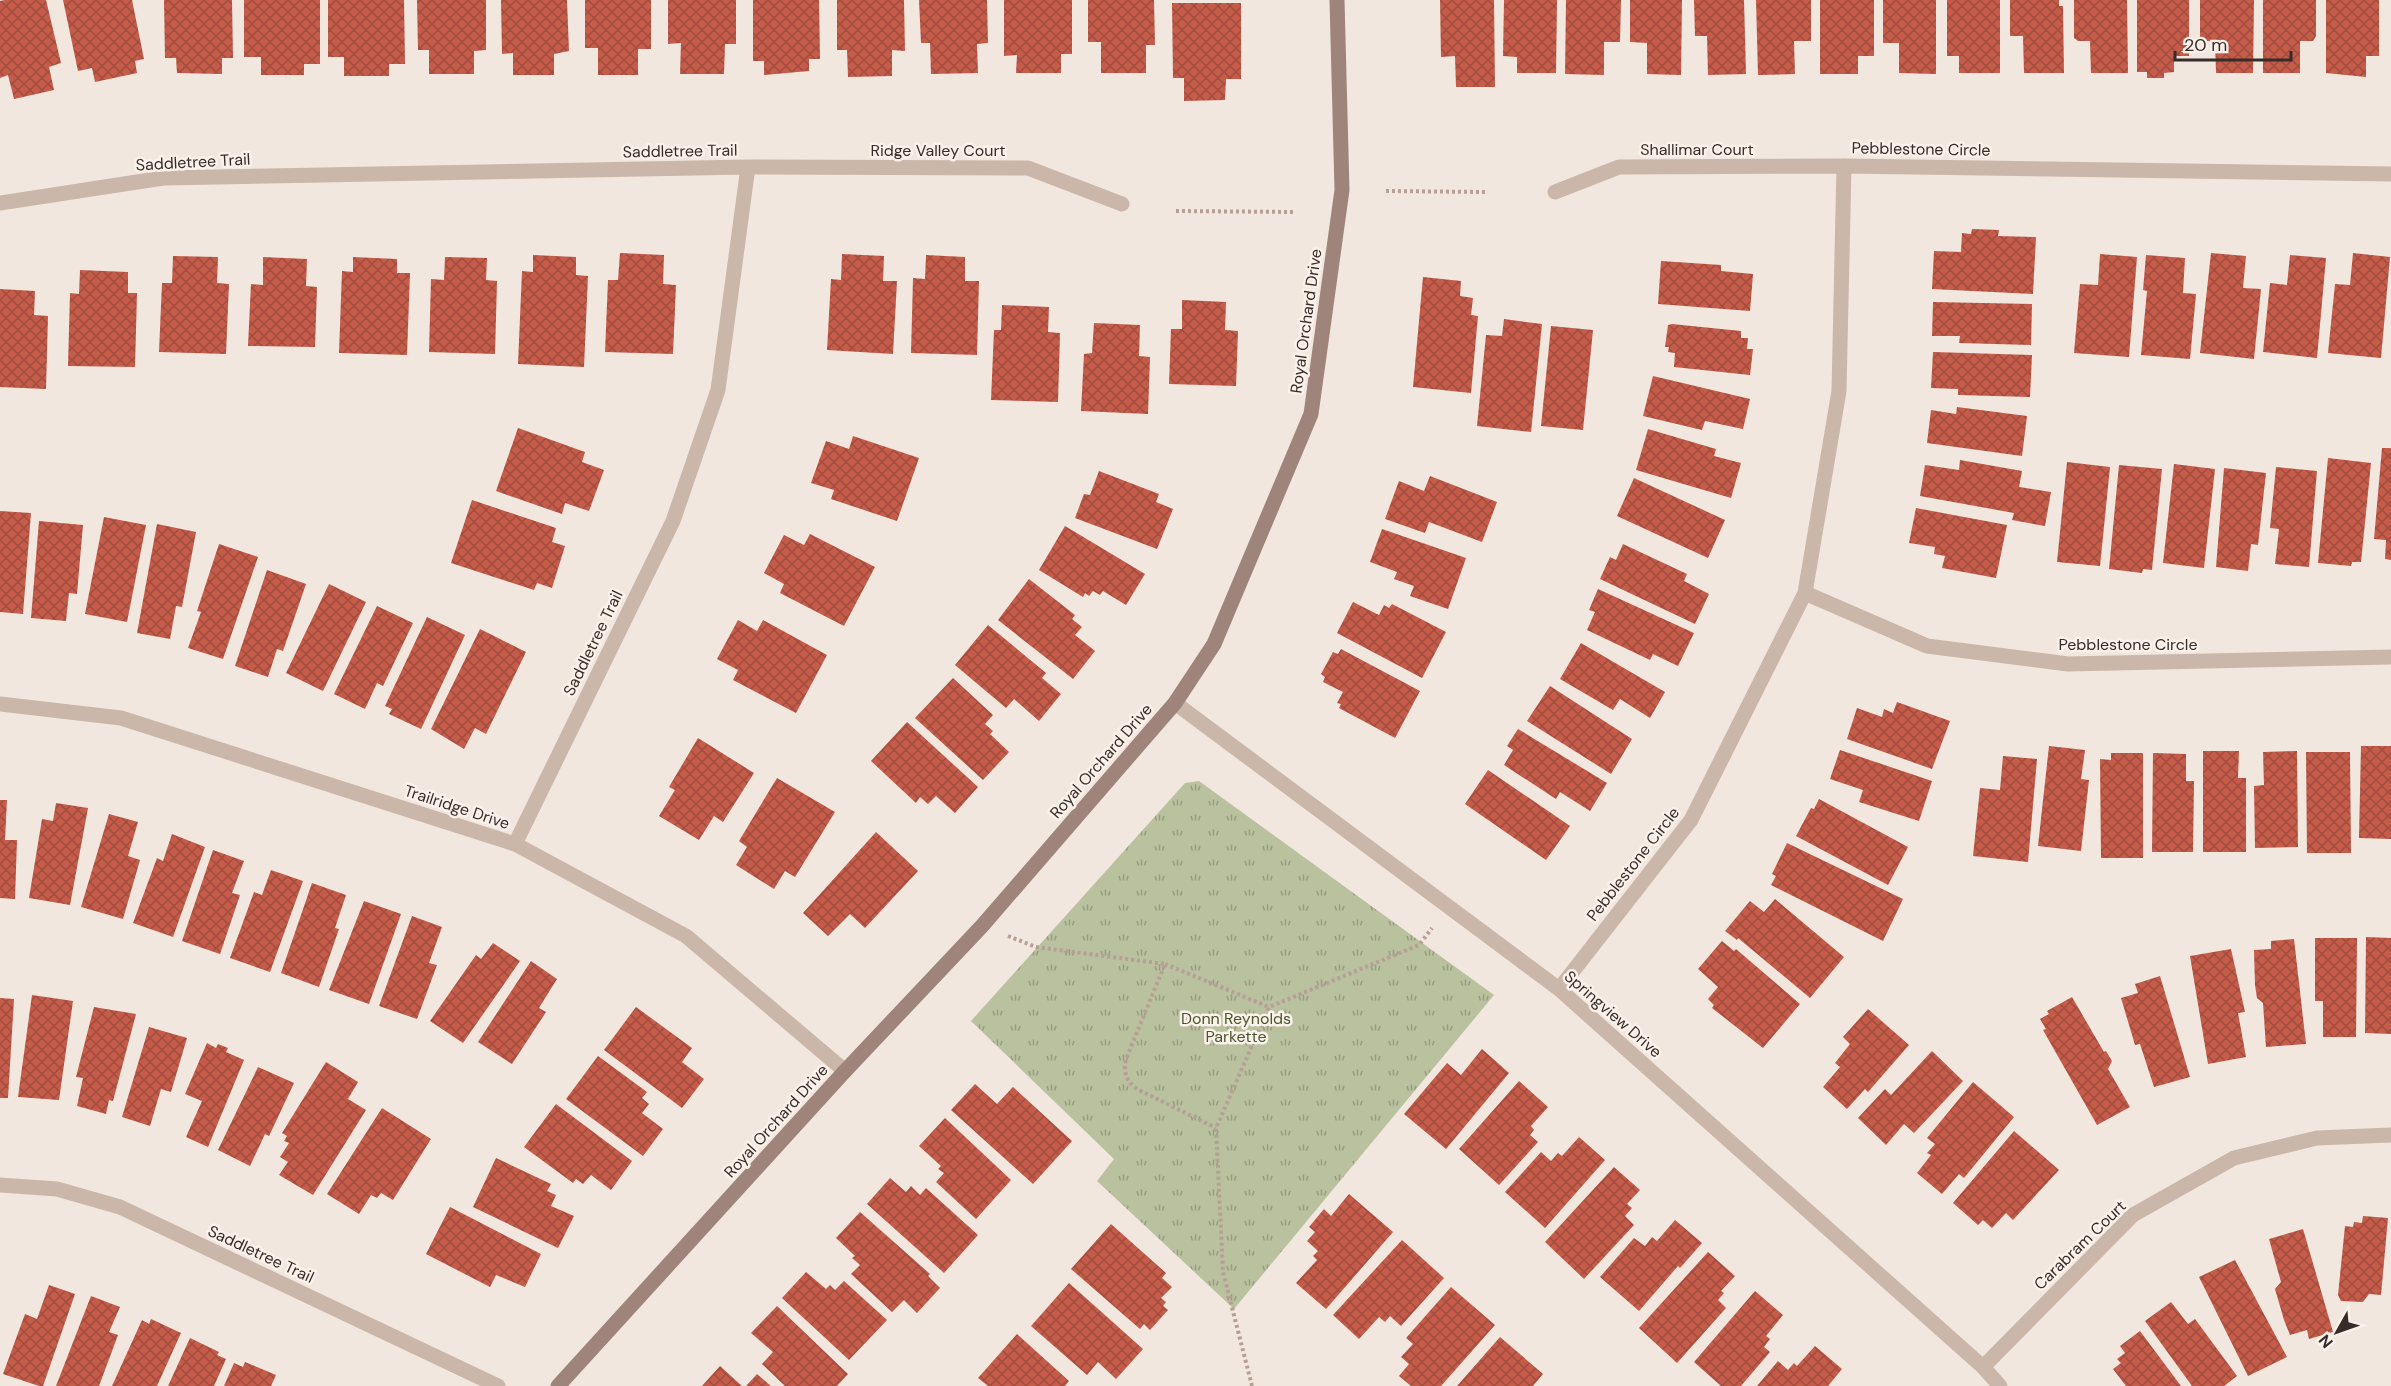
<svg xmlns="http://www.w3.org/2000/svg" width="2391" height="1386" font-family="'DM Sans',sans-serif">
<style>
.park{fill:url(#park-tufts)}
.building{fill:url(#building-cross-hatch)}
.lines{fill:none;stroke-linecap:round;stroke-linejoin:round}
.path{stroke:#b69f94;stroke-width:4;stroke-dasharray:3 3;stroke-linecap:butt}
.street{stroke:#cbb6aa;stroke-width:15}
.secondary{stroke:#9e847b;stroke-width:15}
.labels{text-anchor:middle;dominant-baseline:central;stroke-width:5;stroke-linejoin:round;paint-order:stroke}
.street-label{font-size:16px;fill:#382c29;stroke:#faf1ea}
.park-label{font-size:16px;fill:#4b562d;stroke:#faf1ea}
</style>
<defs>
<pattern id="park-tufts" width="24" height="20" patternUnits="userSpaceOnUse" patternTransform="scale(1.5)"><rect width="24" height="20" fill="#b9c19e"/><path d="M3 7l-1-3M5 7V3M7 7l1-3M15 17l-1-3M17 17v-4M19 17l1-3" fill="none" stroke="#979d81"/></pattern>
<pattern id="building-cross-hatch" width="8" height="8" patternUnits="userSpaceOnUse" patternTransform="scale(1.5)"><rect width="8" height="8" fill="#c55c4a"/><path d="M0 0l8 8M0 8l8-8" fill="none" stroke="#a14c3e"/></pattern>
</defs>
<rect width="100%" height="100%" fill="#f2e7de"/>
<!-- park -->
<path class="park" d="M1199 781 1494 995 1234 1309 1097 1181 1114 1159 971 1021 1185 783Z"/>
<!-- building -->
<path class="building" d="M5 0H46L61 63 49 67 54 90 14 99 8 75 0 78V1Z
M63 0H132L144 59 135 61 137 73 95 82 92 68 78 71Z
M164 0H232L233 58H222V74L177 73 176 58H165Z
M244 0H320V64H304V75H261V57H244Z
M328 0H404L405 64H389V76H344V57H328Z
M417 0H486V50L474 51V74H429V50H418Z
M501 0H567L569 51 554 54V75H513V53L502 54Z
M585 0H651V49H638V75H598V48H585Z
M668 0H736V44H725L724 74H680L681 43 668 44Z
M753 0H819L820 59H809V71L764 75V61H753Z
M837 0H904L905 51 892 50V76L848 77 847 50H837Z
M919 0H987L988 43 977 44 978 73 931 74 930 43H921Z
M1004 0H1072V54H1061V73H1016L1017 55 1004 56Z
M1088 0H1154L1155 45H1146V73H1101V42H1088Z
M1440 0H1494L1495 87H1456L1455 56 1441 57Z
M1504 0H1557L1556 73H1517V57L1503 56Z
M1566 0H1621L1620 42H1604V75L1565 74Z
M1630 0H1682L1681 75 1647 74V43L1630 42Z
M1694 0H1744L1746 74 1708 75 1707 36H1695Z
M1756 0H1811V41H1794L1795 74 1758 75Z
M1820 0H1874V56H1858V74H1820Z
M1883 0H1936V74L1899 73V43H1883Z
M1947 0H2000V73H1959V56H1947Z
M2010 0H2059V6H2063L2064 73H2024L2023 36H2010Z
M2074 0H2127L2128 73H2091L2090 41H2078L2074 38Z
M2137 0H2189V56H2174V72L2164 73V78H2147V72H2137Z
M2200 0H2254L2253 73H2216L2215 41H2200Z
M2263 0H2316V36L2313 41H2300V73H2263Z
M2326 0H2379V56H2366V77L2326 73Z
M1172 3H1241V79H1226L1225 100 1184 101V78H1173Z
M1972 229 1999 230 1998 236 2036 237 2033 294 1932 289 1934 251 1961 252 1962 233 1971 234Z
M620 253 664 255 663 284 676 285 673 354 605 352 608 280H618Z
M2211 253 2246 256 2243 288 2261 289 2254 359 2200 353Z
M2353 253 2390 257 2381 358 2328 353 2335 284 2350 285Z
M842 254 884 256 883 281H897L893 354 827 350 831 279 841 280Z
M2100 254 2137 257 2129 357 2074 353 2080 284 2098 285Z
M533 255 576 257V275L588 276 584 367 518 364 522 271 533 272Z
M926 255 965 257V281H979L977 355 911 353 913 278 925 279Z
M2146 255 2185 258 2183 293 2196 294 2190 359 2141 355 2147 291 2143 290Z
M2290 255 2326 258 2317 358 2263 352 2270 283 2287 285Z
M173 256 218 257 217 283 229 284 226 354 159 352 162 283H172Z
M263 257 307 259 306 286 317 287 315 347 248 346 251 284 263 285Z
M353 257 397 259V273H410L407 355 339 353 342 271 353 272Z
M445 257 487 258 486 280 497 281 495 354 429 352 431 279 444 280Z
M1661 261 1721 265V271L1753 274 1750 311 1658 304Z
M80 270 128 272V293H137L135 367 68 366 70 293 79 294Z
M1423 277 1461 281 1460 296 1473 298 1471 315 1478 316 1471 393 1413 387Z
M0 289 35 291 34 315 48 316 46 389 0 387Z
M1182 300 1226 302 1225 330 1238 331 1236 386 1169 384 1171 329H1182Z
M1933 302 2032 304 2031 345 1959 343 1960 336H1932Z
M1002 305 1049 307 1048 332 1060 333 1058 402 991 400 994 330H1001Z
M1504 319 1542 324 1531 432 1477 426 1486 335 1502 336Z
M1094 323 1140 325 1139 356 1150 357 1148 414 1081 411 1084 354 1092 353Z
M1672 324 1741 331V338H1748L1747 349H1753L1750 375 1674 367 1675 353 1668 352 1669 347H1665L1668 325Z
M1551 326 1593 330 1583 430 1541 426Z
M1933 352 2032 355 2030 397 1958 395V389L1931 388Z
M1653 376 1750 399 1743 429 1705 421 1702 430 1643 416Z
M1957 407 2027 416 2022 456 1927 443 1931 410 1956 414Z
M518 428 585 452 582 462 604 470 589 511 565 503 562 514 496 491Z
M1648 429 1716 449 1714 456 1741 463 1731 498 1636 470Z
M853 436 919 458 897 521 831 499 834 490 811 483 826 441 849 449Z
M2382 448H2391V560L2385 559 2386 540 2374 539Z
M2328 458 2371 463 2361 562H2352L2351 566 2318 563Z
M1960 460 2022 471 2019 487 2051 492 2045 526 2012 520 2014 513 1920 496 1925 465 1959 470Z
M2067 462 2110 467 2100 566 2057 562Z
M2174 464 2215 469 2204 568 2163 563Z
M2119 465 2162 469 2152 570 2143 569 2142 573 2109 569Z
M2276 467 2317 471 2309 567 2275 564 2279 529 2270 528Z
M2224 468 2266 473 2258 545 2251 544 2248 571 2216 567Z
M1099 471 1159 494 1156 502 1173 509 1157 549 1075 518 1084 494 1090 495Z
M1430 476 1497 502 1482 542 1429 522 1425 533 1385 519 1399 481 1424 491Z
M1634 478 1725 520 1708 558 1617 516Z
M472 500 556 528 552 542 565 546 552 588 537 583 534 590 451 563Z
M1916 508 2007 525 1996 578 1942 568 1945 556 1934 554 1935 547 1909 543Z
M0 511 31 513 23 614 0 612Z
M104 517 146 525 127 622 85 614Z
M39 521 83 525 77 594 69 593 66 621 31 618Z
M157 524 196 532 182 607 176 606 170 639 137 633Z
M1065 526 1145 574 1126 605 1103 591 1100 595 1093 591 1089 596 1085 593 1083 597 1039 570Z
M1382 529 1466 558 1448 609 1410 596 1414 586 1394 579 1397 572 1370 562Z
M810 534 875 567 844 626 780 593 784 584 764 573 784 535 804 545Z
M219 544 258 557 223 659 188 648 201 612 197 611Z
M1623 544 1687 574 1684 581 1709 594 1695 624 1600 579 1610 557 1616 560Z
M267 570 306 584 283 651 277 649 268 677 235 666Z
M1029 579 1075 615 1072 619 1082 627 1075 635 1095 651 1073 679 998 620Z
M329 584 366 602 323 691 286 673Z
M1598 589 1694 633 1678 666 1653 654 1650 660 1587 630 1595 612 1589 610Z
M1353 602 1379 615 1384 605 1389 608 1392 604 1446 632 1422 678 1337 633Z
M377 606 413 623 383 686 377 683 365 709 334 694Z
M427 617 465 635 421 729 389 714 392 709 385 706Z
M738 620 757 631 763 620 827 655 796 713 733 680 738 670 717 659Z
M988 625 1046 673 1042 678 1061 694 1039 721 1014 699 1006 708 955 665Z
M480 629 526 652 486 734 475 728 464 749 431 729Z
M1581 643 1665 692 1650 718 1620 699 1613 710 1560 679Z
M1341 649 1420 691 1395 738 1339 708 1341 704 1337 703 1343 692 1323 682 1325 677 1321 674 1333 652 1338 654Z
M953 678 993 715 985 724 993 731 990 734 1009 752 983 780 915 718Z
M1550 686 1632 739 1611 774 1527 721Z
M1897 702 1950 721 1932 769 1847 739 1857 708 1882 717 1884 709 1893 713Z
M907 722 978 787 955 813 936 796 928 804 920 797 916 803 871 761Z
M1518 729 1607 783 1590 811 1560 792 1556 799 1504 765 1513 750 1507 746Z
M698 738 754 773 723 822 714 816 699 840 659 816 675 790 669 787Z
M2049 746 2085 750 2081 779 2089 780 2081 851 2038 846Z
M2361 746H2391V839L2359 838Z
M1840 750 1932 781 1919 821 1859 802 1863 790 1830 779Z
M2203 751H2239L2238 778H2246V852H2203Z
M2297 751 2298 847 2255 848 2254 786 2264 785 2263 752Z
M2306 752H2350L2351 853H2307Z
M2111 753H2143V858H2101L2100 759 2111 760Z
M2153 753 2186 754V781H2194L2193 852H2152Z
M2003 756 2037 759 2028 862 1973 856 1980 788 2000 790Z
M1488 770 1570 826 1546 860 1465 804Z
M777 778 835 812 795 877 785 871 774 889 736 865 747 847 739 841Z
M1819 799 1908 847 1888 885 1796 836 1811 808 1814 809Z
M0 800H7L5 840H17L15 899 0 898Z
M56 803 88 808 70 905 29 898 42 819 53 821Z
M109 814 138 822 128 856 140 860 123 919 81 907Z
M876 832 918 871 865 928 850 914 828 936 803 913Z
M172 834 205 847 173 937 133 923 157 858 163 861Z
M1787 843 1903 899 1883 941 1771 885 1776 876 1772 874Z
M213 850 244 861 232 893 240 895 220 954 182 941Z
M271 870 303 881 270 972 230 958 254 892 262 895Z
M312 883 346 895 335 928 339 929 319 987 281 973Z
M1775 899 1844 957 1810 998 1738 938 1737 940 1725 931 1750 901 1764 912Z
M364 901 401 914 369 1004 329 990Z
M412 916 442 927 429 963 437 965 417 1019 379 1006Z
M2366 937 2391 938V1034L2365 1033Z
M2315 938H2357L2356 1037H2323V1001H2315Z
M2294 939 2306 1044 2266 1047 2263 1003 2257 998 2255 985 2254 950 2271 949V941Z
M1722 941 1734 951 1736 949 1800 1004 1763 1048 1712 1008 1714 1005 1708 999 1718 987 1698 969Z
M493 943 520 961 463 1043 430 1021 476 955 481 959Z
M2231 949 2245 1012 2238 1013 2246 1057 2208 1064 2190 956Z
M531 961 557 979 539 1008 546 1012 512 1064 478 1042Z
M2160 976 2190 1077 2154 1087 2140 1044 2135 1045 2121 998 2138 993 2135 984Z
M32 995 73 1001 59 1100 18 1097Z
M2072 997 2104 1052 2106 1051 2112 1061 2108 1069 2130 1107 2097 1125 2043 1030 2046 1029 2040 1019 2049 1014 2047 1011Z
M0 998 14 999 8 1098H0Z
M94 1007 136 1014 113 1101 109 1100 106 1114 77 1106 83 1078 76 1077Z
M636 1007 692 1048 682 1062 704 1079 682 1108 604 1050Z
M1868 1009 1909 1045 1868 1092 1865 1089 1847 1109 1823 1087 1840 1067 1835 1063 1850 1044 1843 1037Z
M149 1027 187 1038 171 1092 161 1089 150 1126 122 1117Z
M207 1043 216 1048 218 1044 228 1048 226 1052 244 1060 208 1147 186 1137 202 1101 185 1094Z
M1482 1049 1509 1073 1446 1149 1404 1114 1447 1063 1461 1075Z
M1932 1051 1963 1081 1914 1133 1904 1124 1886 1145 1858 1118 1885 1089 1891 1095Z
M598 1056 647 1092 642 1098 649 1104 642 1113 663 1129 643 1156 566 1099Z
M326 1062 358 1082 348 1099 366 1110 313 1195 279 1175 288 1162 280 1157 289 1143 284 1141 287 1136 282 1133Z
M258 1067 294 1083 269 1136 265 1134 250 1166 218 1150Z
M1519 1081 1548 1107 1531 1126 1534 1130 1530 1135 1538 1142 1499 1185 1459 1149Z
M1973 1082 2014 1117 1964 1178 1959 1174 1942 1194 1917 1173 1931 1155 1927 1153 1935 1144 1927 1138Z
M975 1084 997 1104 1013 1087 1072 1141 1033 1184 951 1110Z
M556 1104 632 1161 611 1190 591 1175 583 1184 576 1179 573 1183 524 1147Z
M382 1108 431 1139 393 1200 381 1193 377 1198 371 1195 359 1214 327 1194Z
M945 1118 1011 1180 976 1219 936 1182 944 1173 938 1169 941 1166 919 1146Z
M2014 1131 2059 1170 2013 1220 2006 1213 1992 1228 1983 1220 1978 1225 1953 1203Z
M1579 1137 1605 1160 1545 1228 1505 1192 1541 1152 1551 1161 1558 1153 1562 1156Z
M496 1158 551 1184 547 1191 556 1195 551 1206 574 1216 558 1248 473 1207Z
M1614 1167 1640 1190 1627 1204 1632 1208 1625 1216 1634 1225 1584 1279 1545 1242Z
M890 1178 906 1192 911 1186 920 1195 926 1188 978 1235 944 1273 867 1204Z
M1349 1194 1393 1232 1326 1309 1296 1283 1317 1260 1313 1256 1318 1251 1307 1241 1315 1232 1309 1227 1324 1209 1331 1216Z
M450 1207 541 1254 525 1287 496 1275 490 1287 426 1254Z
M860 1212 930 1274 928 1276 940 1288 917 1313 904 1300 892 1312 851 1274 860 1265 852 1258 855 1256 836 1238Z
M2363 1216 2388 1218 2381 1295 2369 1294 2363 1302 2341 1301 2338 1295 2345 1226 2353 1227 2354 1222 2362 1223Z
M1675 1220 1702 1243 1680 1268 1678 1266 1639 1311 1600 1277 1634 1238 1645 1246 1652 1237 1657 1241Z
M1111 1224 1166 1273 1162 1278 1172 1287 1161 1298 1166 1302 1163 1306 1168 1310 1150 1330 1144 1324 1140 1329 1071 1269Z
M2303 1229 2333 1332 2309 1339 2307 1330 2290 1335 2284 1320 2275 1289 2281 1282 2269 1239Z
M1402 1240 1444 1278 1401 1326 1390 1316 1385 1322 1379 1317 1359 1339 1333 1315Z
M1708 1252 1735 1276 1721 1291 1724 1293 1718 1300 1726 1308 1677 1363 1639 1328Z
M2235 1260 2287 1357 2248 1376 2199 1277Z
M806 1272 826 1289 830 1285 835 1290 844 1281 887 1320 849 1360 782 1298Z
M1069 1283 1143 1349 1116 1379 1098 1362 1087 1375 1031 1326Z
M49 1285 75 1294 43 1386H39L3 1374 25 1314 37 1319Z
M1451 1287 1495 1325 1441 1386H1411L1399 1376 1409 1364 1401 1357 1413 1344 1406 1338Z
M1755 1291 1783 1315 1766 1336 1770 1339 1764 1347 1770 1352 1741 1386H1721L1694 1362Z
M91 1296 120 1307 109 1332 118 1335 99 1386H56Z
M2171 1302 2188 1324 2195 1319 2237 1376 2224 1386H2192L2145 1321Z
M777 1306 848 1374 837 1386H785L762 1364 773 1352 751 1333Z
M151 1319 181 1333 157 1386H112L142 1320 149 1324Z
M2140 1331 2181 1386H2126L2113 1369 2121 1363 2117 1359 2125 1353 2120 1346Z
M1017 1334 1069 1381 1065 1386H988L978 1378Z
M1500 1337 1543 1374 1533 1386H1457Z
M190 1338 219 1352 217 1355 226 1359 214 1386H168Z
M1815 1346 1842 1369 1828 1386H1757L1778 1361 1788 1370 1794 1363 1797 1366Z
M245 1362 276 1375 271 1386H224L234 1363 243 1367Z
M720 1366 742 1386H702Z
M757 1374 771 1386H746Z"/>
<g class="lines">
<!-- path -->
<path class="path" d="M1386 191 1485 192
M1176 211 1293 212
M1008 936 1036 947 1165 964 1126 1059C1123 1072 1126 1081 1137 1089L1216 1128
M1165 964 1269 1007
M1252 1386 1223 1272 1216 1128 1269 1007 1419 945 1432 928"/>
<!-- street -->
<path class="street" d="M1555 192 1619 167 1844 166 2391 174
M0 203 163 178 748 167 1028 168 1122 204
M1805 593 1927 646 2068 664 2391 657
M1175 703 1559 989 1983 1367 2000 1386
M0 704 121 718 515 844 686 936 845 1071
M515 844 673 521 718 390 748 167
M1559 989 1691 820 1805 593 1839 391 1844 166
M0 1185 57 1189 120 1207 498 1386
M1983 1367 2133 1215 2234 1158 2317 1138 2391 1135"/>
<!-- secondary -->
<path class="secondary" d="M558 1386 845 1071 982 926 1175 703 1214 644 1311 414 1342 190 1337 0"/>
</g>
<g class="labels">
<!-- street labels -->
<g class="street-label">
<text x="1697" y="149">Shallimar Court</text>
<text transform="translate(1921 149) rotate(1)">Pebblestone Circle</text>
<text x="938" y="150">Ridge Valley Court</text>
<text transform="translate(680 151) rotate(-1)">Saddletree Trail</text>
<text transform="translate(193 162) rotate(-3)">Saddletree Trail</text>
<text transform="translate(1306 321) rotate(-82)">Royal Orchard Drive</text>
<text transform="translate(593 643) rotate(-64)">Saddletree Trail</text>
<text x="2128" y="644">Pebblestone Circle</text>
<text transform="translate(1101 761) rotate(-49)">Royal Orchard Drive</text>
<text transform="translate(457 807) rotate(18)">Trailridge Drive</text>
<text transform="translate(1633 864) rotate(-52)">Pebblestone Circle</text>
<text transform="translate(1613 1014) rotate(41)">Springview Drive</text>
<text transform="translate(776 1121) rotate(-48)">Royal Orchard Drive</text>
<text transform="translate(2080 1245) rotate(-44)">Carabram Court</text>
<text transform="translate(261 1254) rotate(25)">Saddletree Trail</text>
</g>
<!-- park labels -->
<g class="park-label">
<text x="1236" y="1018">Donn Reynolds<tspan x="1236" dy="18">Parkette</tspan></text>
</g>
</g>
<!-- north arrow -->
<g transform="translate(2337 1332) rotate(230)" stroke="#faf1ea" stroke-width="4.5" paint-order="stroke">
<path d="M0-4.5L10 22L0 15L-10 22Z" fill="#382c29"/>
<text y="-9" font-size="16" font-weight="bold" text-anchor="middle" fill="#382c29">N</text>
</g>
<!-- scale -->
<path d="M2175 51v9h116v-9" fill="none" stroke="#382c29" stroke-width="3"/>
<text x="2184" y="51" font-size="18" fill="#382c29" stroke="#faf1ea" stroke-width="4.5" paint-order="stroke">20 m</text>
</svg>
